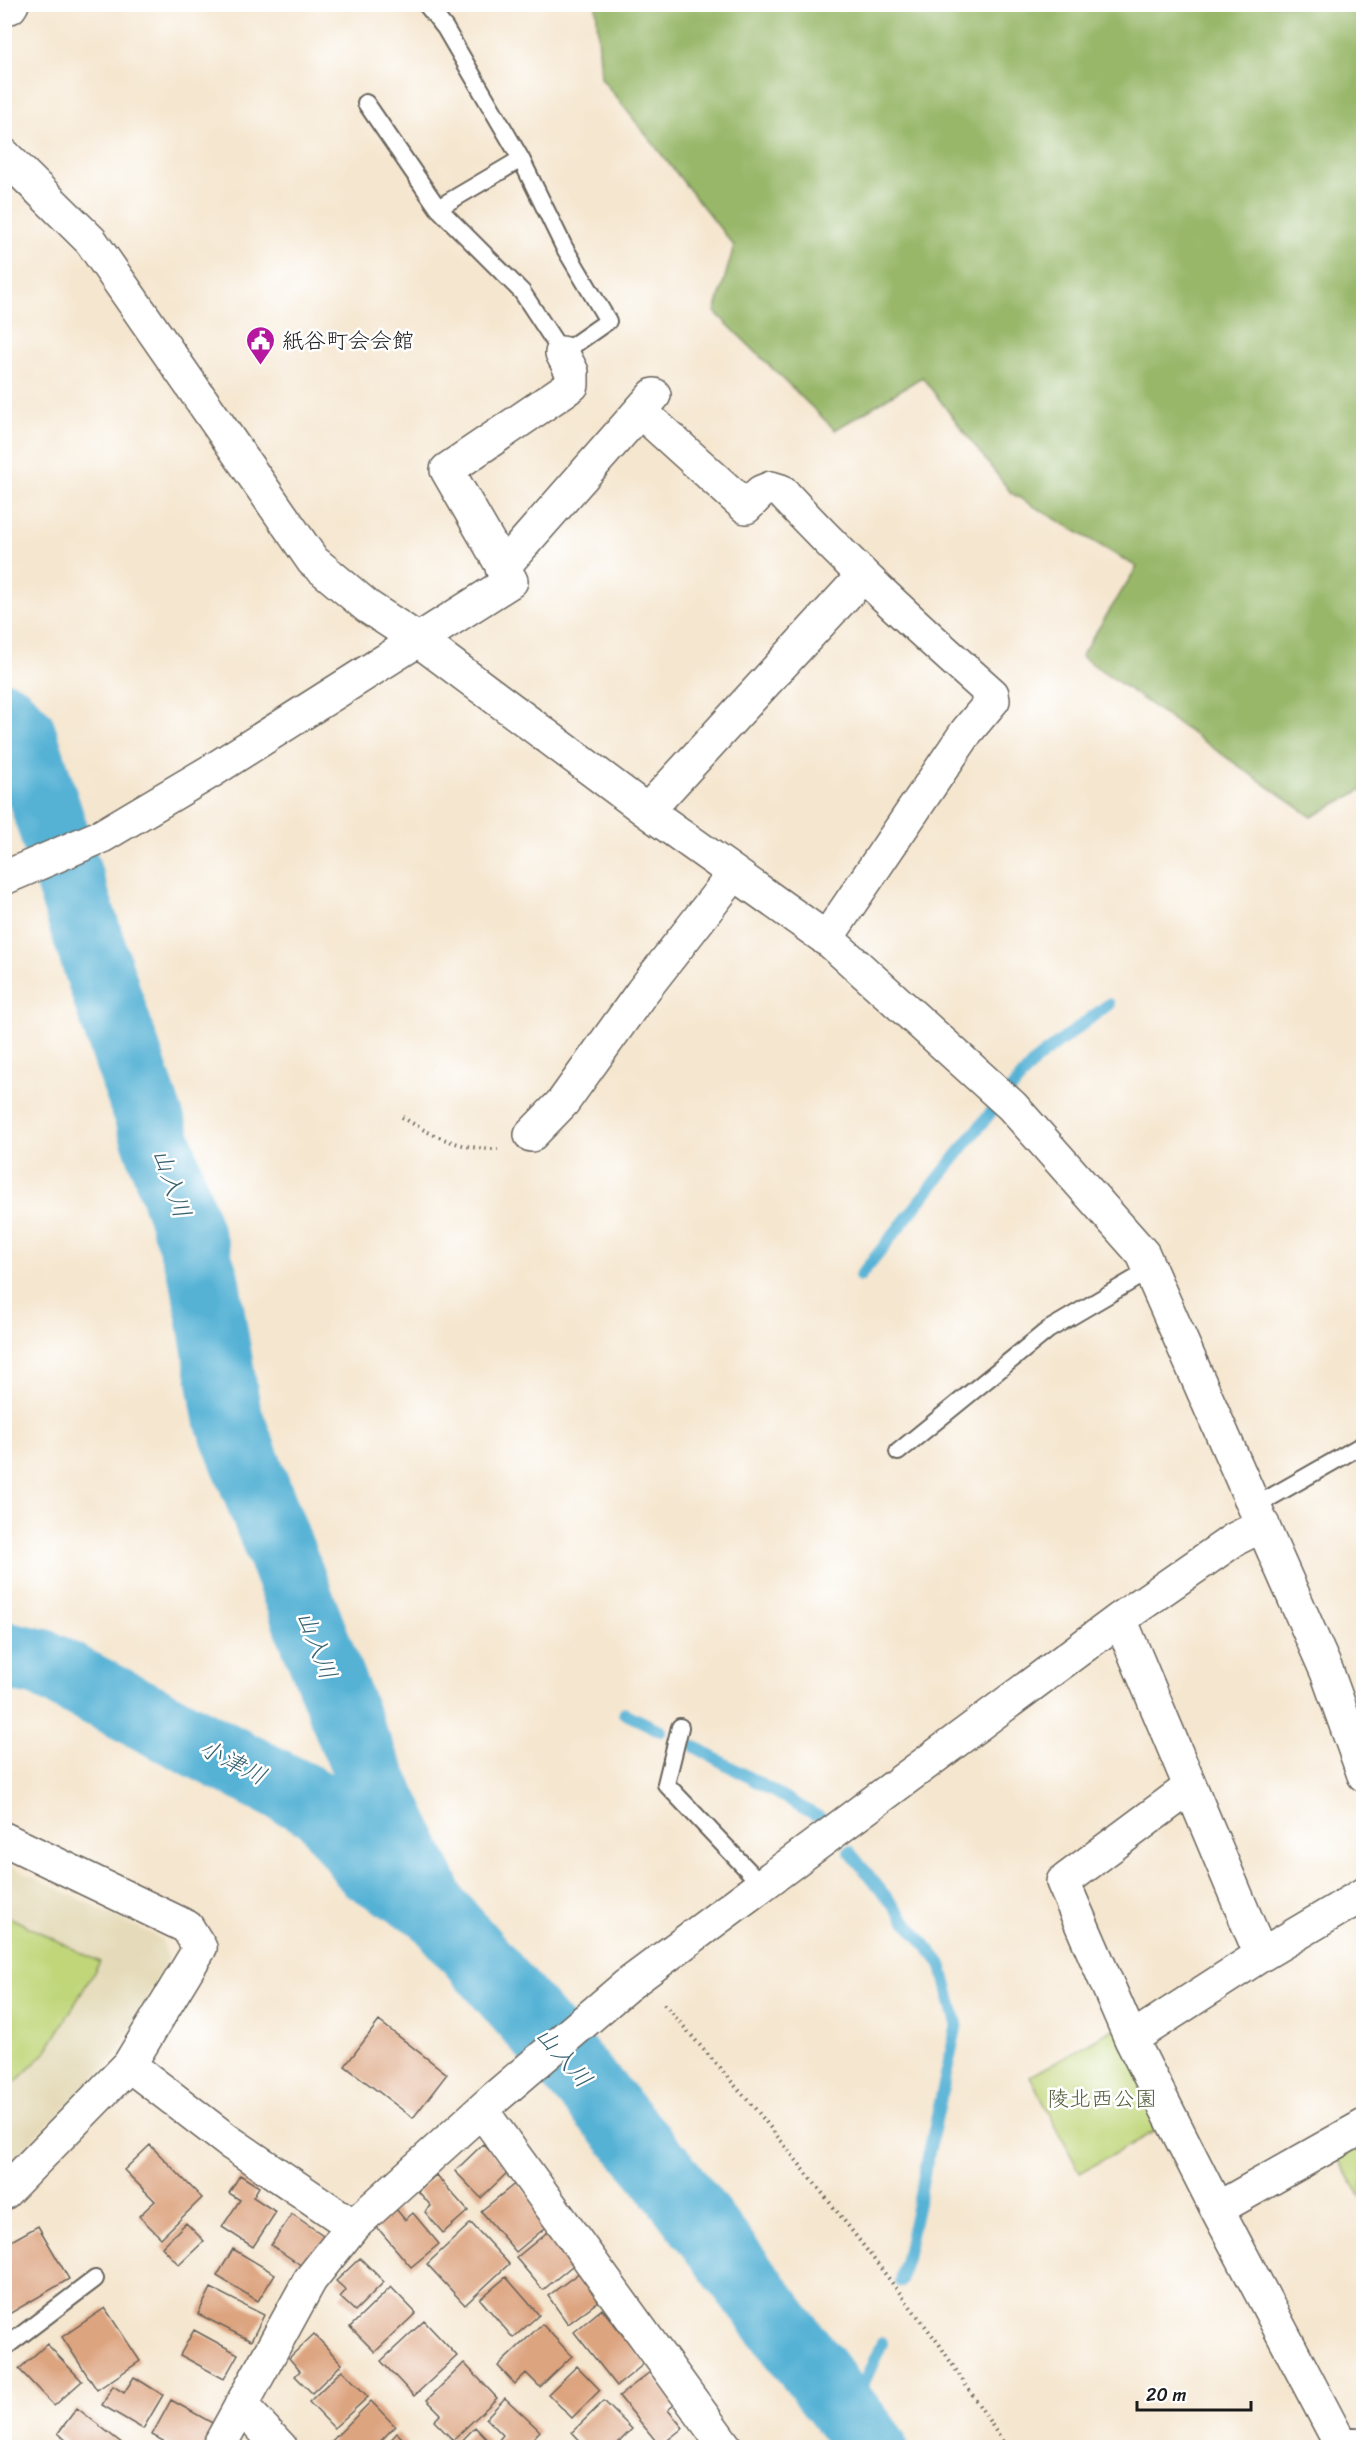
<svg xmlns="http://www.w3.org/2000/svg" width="1368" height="2452" font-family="Sriracha,'Klee One',sans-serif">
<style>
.built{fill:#e5dbba}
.green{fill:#c0d679;stroke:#6e794a;stroke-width:1.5}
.forest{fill:#98b769;stroke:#5a6a42;stroke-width:1.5}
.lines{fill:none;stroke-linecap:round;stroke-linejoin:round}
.stream{stroke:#57b2d5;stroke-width:12}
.river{stroke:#57b2d5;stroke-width:69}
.building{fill:#dda480}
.service-casing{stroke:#68635b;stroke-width:20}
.minor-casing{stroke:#68635b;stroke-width:36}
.tertiary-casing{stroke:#68635b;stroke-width:36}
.path{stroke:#68635b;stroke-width:4;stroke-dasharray:1.5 4.5;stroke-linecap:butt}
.service{stroke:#fff;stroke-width:16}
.minor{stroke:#fff;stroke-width:33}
.tertiary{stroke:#fff;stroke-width:33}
.labels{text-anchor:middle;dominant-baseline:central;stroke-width:5;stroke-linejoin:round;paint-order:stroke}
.poi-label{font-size:22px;fill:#1c1c1c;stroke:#fff;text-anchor:start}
.park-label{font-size:22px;fill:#555d3d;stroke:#fff}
.water-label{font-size:24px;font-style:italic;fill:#37606f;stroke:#fff}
</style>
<rect width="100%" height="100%" fill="#fff"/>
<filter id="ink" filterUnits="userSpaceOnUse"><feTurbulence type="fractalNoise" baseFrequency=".0167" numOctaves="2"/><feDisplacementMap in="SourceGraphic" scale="12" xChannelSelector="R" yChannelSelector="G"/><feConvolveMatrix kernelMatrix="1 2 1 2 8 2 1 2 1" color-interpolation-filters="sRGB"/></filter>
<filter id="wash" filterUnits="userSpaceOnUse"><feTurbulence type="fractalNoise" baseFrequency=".008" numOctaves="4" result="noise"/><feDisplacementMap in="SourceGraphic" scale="24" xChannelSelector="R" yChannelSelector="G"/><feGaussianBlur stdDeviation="1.35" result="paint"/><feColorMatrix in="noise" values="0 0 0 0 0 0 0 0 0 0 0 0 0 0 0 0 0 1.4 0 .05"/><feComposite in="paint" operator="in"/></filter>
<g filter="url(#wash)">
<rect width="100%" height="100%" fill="#f5e6cf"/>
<!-- built -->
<path class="built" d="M4 1863 162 1939 168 1959 113 2059 5 2167Z"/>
<!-- green -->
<path class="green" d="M5 1915 100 1962 46 2052 5 2092Z
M1124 2023 1173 2121 1080 2173 1030 2076Z
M1363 2126V2200L1330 2146Z"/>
<!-- forest -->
<path class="forest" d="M596 5H1363V789L1312 817 1081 656 1137 567 1011 493 922 377 835 430 715 312 734 246 601 78Z"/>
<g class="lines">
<!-- stream -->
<path class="stream" d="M1007 1094 1036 1060 1109 1004
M860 1276 992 1111
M624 1713 661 1731
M695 1747 821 1818
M849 1851 941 1964 957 2024 901 2281
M849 2416 882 2343"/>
<!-- river -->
<path class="river" d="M4 716 22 734 108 999 205 1281 227 1414 353 1738 434 1908 659 2168 873 2448
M4 1655 41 1663 322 1807 367 1867 427 1904"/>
</g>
<g id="blocks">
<!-- building -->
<path class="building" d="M379 2021 447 2074 413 2118 345 2066Z
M483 2144 509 2171 481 2198 455 2171Z
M150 2145 202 2198 161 2238 139 2216 155 2201 124 2170Z
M240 2175 259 2187 253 2197 276 2212 253 2247 222 2227 240 2200 229 2193Z
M436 2175 468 2211 443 2233 425 2212 431 2206 418 2191Z
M517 2182 551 2223 516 2252 481 2211Z
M396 2209 405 2220 413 2213 439 2244 411 2267 376 2226Z
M292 2214 329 2239 308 2270 271 2245Z
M186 2223 204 2241 179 2265 162 2247Z
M471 2223 509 2264 465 2305 427 2264Z
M38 2226 69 2279 4 2317V2245Z
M551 2229 578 2261 543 2290 516 2258Z
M233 2249 275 2274 258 2301 217 2276Z
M360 2258 384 2282 355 2311 340 2297 346 2290 336 2281Z
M580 2272 600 2300 568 2324 548 2296Z
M506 2277 539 2315 513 2338 480 2299Z
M391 2287 416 2313 375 2352 350 2327Z
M211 2288 264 2315 251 2341 198 2314Z
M105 2308 140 2361 97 2390 62 2337Z
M602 2309 645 2363 617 2386 574 2332Z
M424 2321 457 2356 414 2396 381 2361Z
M542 2324 572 2356 540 2387 526 2373 515 2384 498 2366Z
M194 2330 238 2354 224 2379 180 2355Z
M314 2334 342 2364 312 2393 295 2376 300 2371 289 2358Z
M47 2344 82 2381 54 2406 19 2369Z
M464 2363 497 2398 453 2440 434 2421 441 2414 427 2400Z
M577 2366 600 2390 572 2418 548 2394Z
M342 2370 368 2397 334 2428 309 2402Z
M650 2372 675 2404 668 2410 683 2428 660 2446 619 2396Z
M134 2377 163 2395 143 2429 102 2405 113 2386 124 2393Z
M505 2398 540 2431 524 2448H505L498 2441 503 2435 486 2418Z
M171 2400 216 2425 204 2448H176L152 2435Z
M371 2401 395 2426 374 2448H325Z
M604 2401 632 2429 613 2448H602L599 2444 596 2448H587L572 2432Z
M77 2408 124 2445 122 2448H64L68 2442 58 2433Z
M475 2427 495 2448H455Z
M397 2433 412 2448H383Z"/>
</g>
</g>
<g filter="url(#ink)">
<use href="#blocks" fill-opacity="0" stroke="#68635b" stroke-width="1.5"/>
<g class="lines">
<defs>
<path id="service" d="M366 103 438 208 522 292 562 353 608 321 564 247 521 159 445 28 426 4
M438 208 521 159
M898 1452 1048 1330 1150 1270
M1255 1506 1364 1444
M680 1727 666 1784 762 1885
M4 2348 95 2279"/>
<path id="minor" d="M4 155 91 241 313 561 368 607 417 639 647 811 831 942 1012 1106 1143 1254 1327 1672 1364 1775
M640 411 746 507 761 492 771 488 781 491C847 563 919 629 992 694L993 700 967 731 826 939
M502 568 654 395
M647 811 862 577
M4 878 102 836 213 770 511 581 447 470 572 385V372L562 353
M531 1135 563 1102 642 992 734 874
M1120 1619 1261 1955
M1189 1788 1063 1882 1131 2039 1217 2209 1340 2443 1364 2445
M4 1839 187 1927 200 1948 129 2065 4 2193
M1131 2039 1261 1955 1364 1894
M129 2065 228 2141 353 2226
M482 2111 726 2448
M1217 2209 1364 2126
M241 2405 281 2448
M218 2448 310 2280 353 2226 496 2097 626 1986 1120 1619 1235 1539 1263 1525"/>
<path id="tertiary" d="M7 4 10 7 12 4"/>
</defs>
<!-- service casing -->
<use href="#service" class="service-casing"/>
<!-- minor casing -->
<use href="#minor" class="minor-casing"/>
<!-- tertiary casing -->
<use href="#tertiary" class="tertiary-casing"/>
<!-- path -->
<path class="path" d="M402 1117C432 1136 462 1150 498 1149
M664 2004 758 2112 846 2223 939 2344 1007 2448"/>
<!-- service -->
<use href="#service" class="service"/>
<!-- minor -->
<use href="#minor" class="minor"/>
<!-- tertiary -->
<use href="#tertiary" class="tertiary"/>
</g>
</g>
<!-- icons -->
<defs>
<symbol id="civic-pin" viewBox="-11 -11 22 30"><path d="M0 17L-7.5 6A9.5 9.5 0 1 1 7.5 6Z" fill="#b5179e" stroke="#fff"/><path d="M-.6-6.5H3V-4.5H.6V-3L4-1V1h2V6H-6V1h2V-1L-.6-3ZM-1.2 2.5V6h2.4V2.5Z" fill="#fff"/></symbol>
</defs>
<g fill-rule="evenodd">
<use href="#civic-pin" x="244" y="324" width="33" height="45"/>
</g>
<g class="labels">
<!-- poi labels -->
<g class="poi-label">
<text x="282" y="340">紙谷町会会館</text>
</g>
<!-- park labels -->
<g class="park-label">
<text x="1102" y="2098">陵北西公園</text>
</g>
<!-- water labels -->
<g class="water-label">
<text transform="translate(172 1183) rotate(71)">山入川</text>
<text transform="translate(317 1645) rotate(69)">山入川</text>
<text transform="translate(233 1762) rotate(27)">小津川</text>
<text transform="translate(564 2057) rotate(49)">山入川</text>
</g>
</g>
<!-- margin -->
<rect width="1368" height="2452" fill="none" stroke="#fff" stroke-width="24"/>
<!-- scale -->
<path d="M1137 2401v9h114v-9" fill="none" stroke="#1c1c1c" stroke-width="3"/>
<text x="1146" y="2401" font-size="18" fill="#1c1c1c" stroke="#ffffff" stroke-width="4.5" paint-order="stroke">20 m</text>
</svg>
